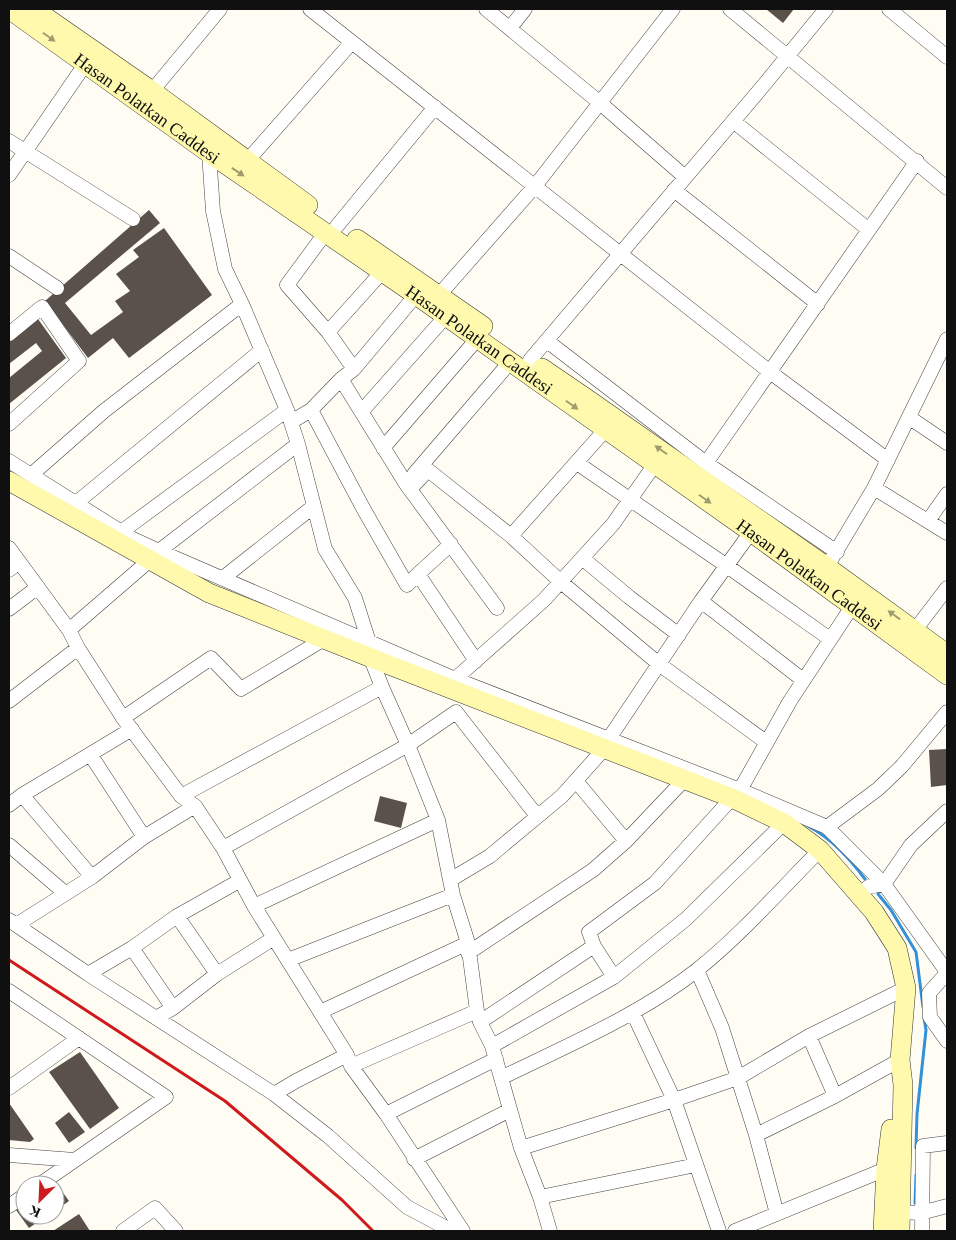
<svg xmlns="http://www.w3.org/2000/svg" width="956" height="1240" font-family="'Times New Roman',serif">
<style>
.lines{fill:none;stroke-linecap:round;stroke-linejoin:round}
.stream{stroke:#3291d9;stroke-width:3}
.building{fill:#5a514b}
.street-casing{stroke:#434343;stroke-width:15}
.secondary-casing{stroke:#323232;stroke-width:20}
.street{stroke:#fff;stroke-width:14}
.secondary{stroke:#fff9ae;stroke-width:19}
.rail{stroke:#ce1a1d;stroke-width:3}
.oneway{fill:#9f9c6f}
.labels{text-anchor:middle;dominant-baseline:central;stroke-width:5;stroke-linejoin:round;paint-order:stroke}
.street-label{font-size:18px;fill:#101010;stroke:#fff}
</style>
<rect width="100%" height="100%" fill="#fffdf3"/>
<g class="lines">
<!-- stream -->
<path class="stream" d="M808 826C832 839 849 858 865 879
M878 894 891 910 916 952 923 1007
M916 1148 917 1114 926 1030 924 1018
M915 1203 916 1175"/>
</g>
<!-- building -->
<path class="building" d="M766 9H794L783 23Z
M149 210 160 223 65 303 91 335 123 312 115 301 130 291 116 274 139 257 133 250 164 228 212 295 129 358 113 338 88 358 45 301Z
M38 319 66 358 9 404V378L42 351 36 343 9 364V342Z
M947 749V785L931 787 929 750Z
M380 796 407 803 401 828 374 821Z
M80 1052 119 1108 90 1129 49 1072Z
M9 1103 34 1139 30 1142 9 1140Z
M69 1112 85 1132 69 1143 55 1123Z
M56 1183 69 1201 55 1211V1185H53Z
M25 1204V1215H48L29 1228 16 1210Z
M79 1214 90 1231H53Z"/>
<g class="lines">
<defs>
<path id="street" d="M310 9 770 372 888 460
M486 9 599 102 685 177
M730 9 947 188
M889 9 947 57
M510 28 525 9
M152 91 220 9
M733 121 869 230
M9 141 133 219
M209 153 213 211 225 269 242 304 287 410 298 444 325 549 355 598 369 642
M247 161 352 42
M9 175 86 63
M674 190 818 304
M337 226 435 107
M326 232 287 285 328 332 354 369
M9 256 57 288
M439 295 535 186 673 9
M328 332 382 272
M9 334 42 307 79 361 9 424
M547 341 706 463 837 552
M530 360 763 86 826 9
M341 379 406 484 497 608
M311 410 363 508 407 585 418 574
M362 411 446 316
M910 418 947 443
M291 422 311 410 341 379 354 369 416 295
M383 448 478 338
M9 461 131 538 168 555 455 679 740 790 827 827 884 884 947 972
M577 463 727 566 830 639
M706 463 917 161
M414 474 511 361
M31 475 104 411 242 304
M874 488 947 533
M410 489 428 470 511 536 561 582 659 664 766 742
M76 503 262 350
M928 521 947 494
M121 532 287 410
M511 536 606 429
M451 544 418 574 476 661
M9 548 69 630 78 648 123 718 181 796 195 806 223 848 254 906 347 1055 351 1066 386 1114 463 1231
M159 551 298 444
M582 558 629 597 679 635
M831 560 874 488 947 339
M9 570 19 562
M223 578 314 506
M701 601 803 680
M9 609 38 587
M69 630 150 560
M915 630 947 588
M371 659 382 687 408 745 438 820 453 895 468 943 477 1011 480 1022 492 1046 521 1148 540 1197 550 1231
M455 679 544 600 613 524 655 464
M9 701 78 648
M123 718 211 658 241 689 324 639
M608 740 701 601 751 532
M90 754 144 837
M576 781 626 841
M740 790 790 701 853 605
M22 795 92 877
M181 796 382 687
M9 805 22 795 132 729
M827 827 878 789 902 766 947 712
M9 845 65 893
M223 848 408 745 456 712 537 816
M450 880 490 856 562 796 604 749
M861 896 868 887 884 884 911 845 947 811
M254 906 438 820
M177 916 217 974
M9 920 88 974 274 1094 296 1081 347 1055
M16 925 92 877 144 837 195 806
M594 946 614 977
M132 948 173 1008
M468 953 593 870 626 841 684 780
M288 960 453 895
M697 970 722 1028 756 1135 777 1214
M947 973 929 993 930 1017 947 1041
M88 974 132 948 177 916 239 881
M9 991 166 1097 39 1185
M320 1012 468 943
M633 1013 674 1100 719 1231
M156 1018 173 1008 217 974 274 938
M480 1022 594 946 589 932 655 883 732 798
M809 1036 835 1096
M492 1046 614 977 686 919 784 823
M351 1066 477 1011
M501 1078C566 1046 640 1015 697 970 742 934 780 890 820 850
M9 1088 79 1038
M274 1094 328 1136 407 1207 452 1231
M386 1114 496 1059
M756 1135 835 1096 900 1060
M521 1148 674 1100 738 1078 809 1036 906 988
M9 1155 75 1160
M414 1159 510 1110
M540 1197 696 1165
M9 1206 25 1195
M900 1212 921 1213 947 1206
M123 1231 155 1208 176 1231
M735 1231 886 1169
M922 1231 923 1146 947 1143"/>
<g id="secondary">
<path id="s1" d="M9 9 209 153 416 295 751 532 947 675"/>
<path d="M34 9 152 91 308 205"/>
<path d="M357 239 483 326"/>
<path d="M542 368 586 398 827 567 947 654"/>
<path d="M9 481 209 593 384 663 732 798 784 823 820 850 874 912 897 948 906 988 900 1060 903 1085 900 1231"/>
<path d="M883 1231 886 1169 891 1129"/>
</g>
</defs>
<!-- street casing -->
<use href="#street" class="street-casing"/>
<!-- secondary casing -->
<use href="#secondary" class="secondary-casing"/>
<!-- street -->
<use href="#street" class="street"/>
<!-- secondary -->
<use href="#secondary" class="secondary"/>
<!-- rail -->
<path class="rail" d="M9 960 225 1101 342 1200 373 1231"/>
</g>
<!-- one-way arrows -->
<defs><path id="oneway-solid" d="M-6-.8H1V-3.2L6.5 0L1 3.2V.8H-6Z" transform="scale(1.25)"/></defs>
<g class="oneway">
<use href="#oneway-solid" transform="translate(49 37) rotate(35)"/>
<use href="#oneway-solid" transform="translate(238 172) rotate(34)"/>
<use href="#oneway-solid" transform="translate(572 405) rotate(35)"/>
<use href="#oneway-solid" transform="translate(661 450) rotate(-145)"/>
<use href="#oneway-solid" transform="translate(705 499) rotate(35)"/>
<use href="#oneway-solid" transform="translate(894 615) rotate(-144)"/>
</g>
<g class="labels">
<!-- street labels -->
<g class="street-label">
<text stroke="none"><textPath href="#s1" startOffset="170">Hasan Polatkan Caddesi</textPath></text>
<text stroke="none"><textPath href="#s1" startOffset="575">Hasan Polatkan Caddesi</textPath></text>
<text stroke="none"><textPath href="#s1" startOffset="980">Hasan Polatkan Caddesi</textPath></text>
</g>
</g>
<!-- border -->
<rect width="956" height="1240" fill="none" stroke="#101010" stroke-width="20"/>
<!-- north arrow -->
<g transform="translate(40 1200) rotate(204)"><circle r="24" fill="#ffffff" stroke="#9f9f9f"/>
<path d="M0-4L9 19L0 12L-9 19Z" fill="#ce1a1d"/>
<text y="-8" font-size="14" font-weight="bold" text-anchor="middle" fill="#101010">K</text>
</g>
</svg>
